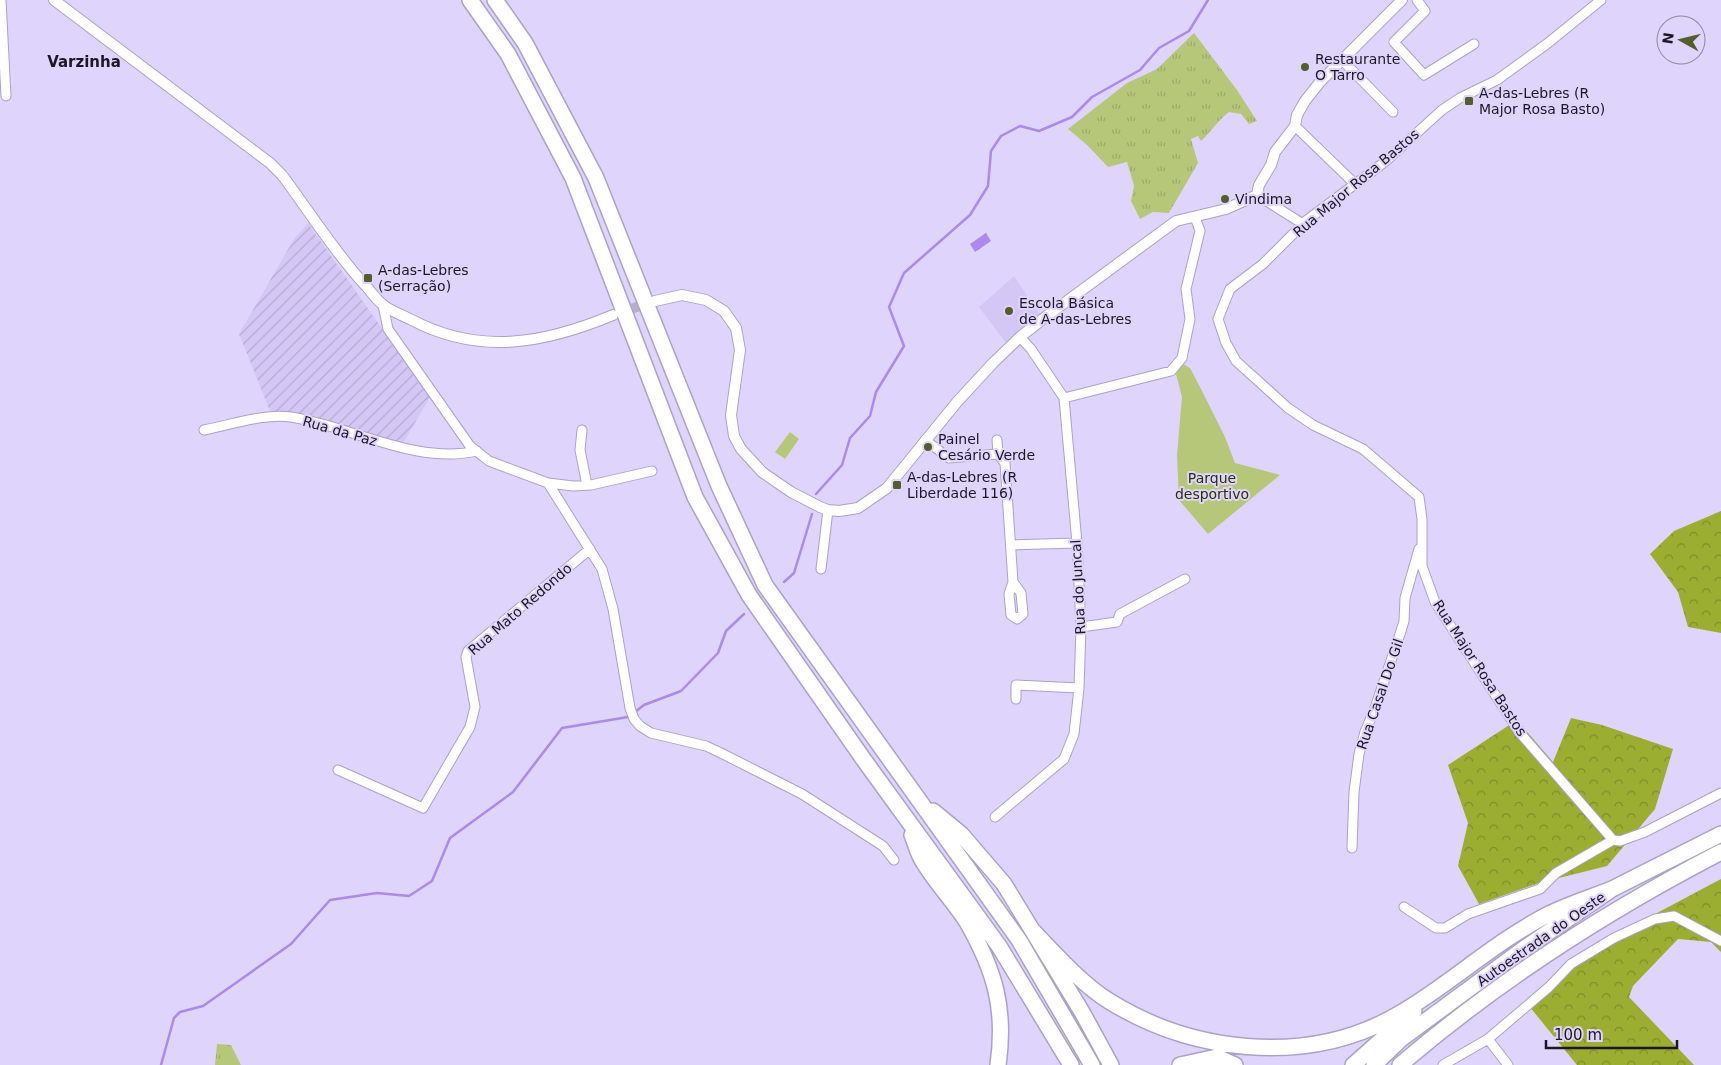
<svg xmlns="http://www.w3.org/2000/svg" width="1721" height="1065" font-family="'DejaVu Sans',sans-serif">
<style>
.built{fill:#d4c7f6}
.industrial{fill:url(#industrial-furrows)}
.grass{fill:url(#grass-tufts)}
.forest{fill:url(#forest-crowns)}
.park{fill:#b7c779}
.water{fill:url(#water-ripples)}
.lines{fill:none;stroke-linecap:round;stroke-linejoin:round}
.stream{stroke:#ab89ee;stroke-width:2.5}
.tertiary-tunnel{stroke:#b8aed1;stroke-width:10;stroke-dasharray:10 5;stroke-linecap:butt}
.minor-casing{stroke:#aca1c8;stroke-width:11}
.tertiary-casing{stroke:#aca1c8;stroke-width:12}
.motorway-casing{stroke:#aca1c8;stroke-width:18}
.minor{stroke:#fff;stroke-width:9}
.tertiary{stroke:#fff;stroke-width:10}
.motorway{stroke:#fff;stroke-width:15}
.poi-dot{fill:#545d2c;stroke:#dfd4fc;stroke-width:2}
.labels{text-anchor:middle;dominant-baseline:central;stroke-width:4;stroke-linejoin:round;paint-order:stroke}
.poi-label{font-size:14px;fill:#1c1725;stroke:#dfd4fc;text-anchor:start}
.street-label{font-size:14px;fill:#1c1725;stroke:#dfd4fc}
.park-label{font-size:14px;fill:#2a3100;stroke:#dfd4fc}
.neighbourhood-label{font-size:15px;font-weight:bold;fill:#1c1725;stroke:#dfd4fc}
</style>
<defs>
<pattern id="industrial-furrows" width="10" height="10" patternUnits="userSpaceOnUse" patternTransform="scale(1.25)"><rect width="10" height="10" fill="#d4c7f6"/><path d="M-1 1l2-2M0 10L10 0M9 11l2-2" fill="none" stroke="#b5aad3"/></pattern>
<pattern id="grass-tufts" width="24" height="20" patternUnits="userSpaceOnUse" patternTransform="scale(1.25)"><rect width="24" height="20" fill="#b7c779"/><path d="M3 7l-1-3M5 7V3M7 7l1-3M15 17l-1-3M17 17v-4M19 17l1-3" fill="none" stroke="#9daa68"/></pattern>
<pattern id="forest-crowns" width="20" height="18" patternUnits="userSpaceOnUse" patternTransform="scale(1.25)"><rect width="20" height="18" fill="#9bae32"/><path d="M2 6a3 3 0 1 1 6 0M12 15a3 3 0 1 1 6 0" fill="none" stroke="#7e8d2a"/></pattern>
<pattern id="water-ripples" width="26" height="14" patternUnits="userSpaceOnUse" patternTransform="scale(1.25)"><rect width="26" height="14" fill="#ab89ee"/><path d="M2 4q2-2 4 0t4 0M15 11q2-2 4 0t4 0" fill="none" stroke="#8a6fc1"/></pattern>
</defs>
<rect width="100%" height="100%" fill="#dfd4fc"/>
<!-- built -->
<path class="built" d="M1014 276 1040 314 1024 325 1006 343 979 307Z"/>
<!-- industrial -->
<path class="industrial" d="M308 223 430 397 402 445 270 411 239 334 294 239Z"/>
<!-- grass -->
<path class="grass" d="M1194 33 1237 90 1257 121 1249 124 1241 114 1229 112C1218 120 1211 132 1201 141L1198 136 1191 139 1198 163 1169 213 1153 212 1140 219 1131 201 1134 186 1127 162 1108 167 1087 145 1068 129 1127 83 1157 69Z
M217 1044 231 1045 241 1065H215Z"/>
<!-- forest -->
<path class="forest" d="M1721 511V633L1688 627 1678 592 1650 554 1674 531Z
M1571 718 1602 725 1673 749 1655 809 1607 866 1539 883 1479 904 1458 866 1468 823 1448 765 1517 720 1553 762Z
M1721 879V952L1711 942 1678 939 1633 986 1629 997 1694 1065H1577L1529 1006 1576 956Z"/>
<!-- park -->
<path class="park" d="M1183 364 1190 368 1201 389 1225 437 1235 463 1280 475 1208 534 1179 500 1177 455 1182 397 1176 374Z
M790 432 799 439 785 459 775 452Z"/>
<!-- water -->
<path class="water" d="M986 233 991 241 975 252 970 244Z"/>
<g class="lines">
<!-- stream -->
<path class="stream" d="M816 494 842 465 850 438 870 416 876 392 904 346 889 307 904 273 970 215 988 186 991 151 1001 136 1020 126 1039 131 1072 117 1092 97 1140 70 1159 48 1189 31 1208 0
M784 582 794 573 812 514
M635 712 644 705 681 691 718 653 726 631 744 614
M161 1065 174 1018 180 1012 203 1006 291 944 330 900 377 893 409 896 432 881 450 838 513 792 562 728 628 717"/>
<!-- tertiary-tunnel -->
<path class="tertiary-tunnel" d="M618 313 652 302"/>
<defs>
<path id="minor" d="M1 0 6 96
M1417 0 1425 11 1394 42 1424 75 1474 44
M1601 0 1548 43 1497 80 1460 98 1442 110 1386 161 1307 220 1263 264 1230 289 1218 319 1226 343 1236 361 1288 408 1313 425 1363 449 1419 497 1422 519V566L1435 602 1520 733 1613 840
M1343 61 1393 112
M1295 126 1355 184
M1257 195 1303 224
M383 305 388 329 470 446 489 461 548 483 573 486 591 485 652 471
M1064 398 1171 371 1182 358 1190 319 1186 289 1200 231 1195 217
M204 430C231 425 264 413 291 417 350 426 416 465 477 451
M582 430 580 450 587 485
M925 440 949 458 998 454
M997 440 998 454 1005 463 1013 582 1009 594 1011 615 1017 619 1023 614 1021 593 1013 582
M548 483 602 569 613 609 630 708 634 719 640 726 651 733 706 746 721 753 802 794 883 846 894 860
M1011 545 1077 543
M821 569 828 510
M1081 627 1117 622 1120 614 1185 579
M1016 699V685L1079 688
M338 770 423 808 470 727 475 707 466 657 468 651 590 549
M995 817 1064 759 1074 734 1079 688 1081 627 1077 543 1064 398 1031 349 1020 337
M1352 848 1354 792 1359 754 1365 732 1375 708 1401 631 1404 621 1405 598 1419 549
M1404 907 1436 928H1445L1468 914 1540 889 1556 873 1613 840 1620 841 1645 832 1721 793
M1443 1065 1488 1039
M1508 1065 1488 1039 1549 987 1571 964 1614 938 1655 919 1674 916 1721 941"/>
<path id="tertiary" d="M54 0 270 163 282 175C309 211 333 250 364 284 370 290 375 298 382 304 390 311 402 315 412 320 480 356 546 343 613 315
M655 301 682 295 706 300 724 311 736 328 740 350 731 415 734 436 741 449 762 472 791 492 820 507 828 510 839 511 858 508 887 488 957 402 993 363 1020 337 1048 315 1176 221 1226 209 1257 195 1259 185 1271 165 1275 152 1295 126 1297 115 1305 101 1320 82 1402 0"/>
<path id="motorway" d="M470 0 508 54 573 178 695 497 749 595 864 760 999 946 1071 1065
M495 0 525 43 596 178 719 486 765 585 1019 940 1092 1065
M933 811 961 834 1004 884 1082 1012 1111 1065
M912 835C915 842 917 850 920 856 931 878 954 901 967 922 995 971 1006 1009 998 1065
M1034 932C1056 955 1083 985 1109 1001 1191 1052 1301 1065 1388 1020 1444 990 1492 943 1549 914 1569 904 1592 897 1612 889
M1180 1065 1217 1057 1235 1065
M1353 1065 1414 1011
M1374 1065 1401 1039 1522 950 1612 889 1721 834
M1400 1065C1498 981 1607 911 1721 852"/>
</defs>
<!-- minor casing -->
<use href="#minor" class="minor-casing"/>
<!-- tertiary casing -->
<use href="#tertiary" class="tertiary-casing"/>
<!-- motorway casing -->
<use href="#motorway" class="motorway-casing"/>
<!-- minor -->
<use href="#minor" class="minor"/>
<!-- tertiary -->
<use href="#tertiary" class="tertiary"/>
<!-- motorway -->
<use href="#motorway" class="motorway"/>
</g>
<!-- markers -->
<g class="poi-dot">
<circle cx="1305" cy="67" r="5"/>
<rect x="1464" y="96" width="10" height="10" rx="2.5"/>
<circle cx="1225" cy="199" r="5"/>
<rect x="363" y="273" width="10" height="10" rx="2.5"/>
<circle cx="1009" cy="311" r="5"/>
<circle cx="928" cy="447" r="5"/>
<rect x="892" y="480" width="10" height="10" rx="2.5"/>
</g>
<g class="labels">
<!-- poi labels -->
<g class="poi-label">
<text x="1315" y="59">Restaurante<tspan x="1315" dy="16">O Tarro</tspan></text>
<text x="1479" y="93">A-das-Lebres (R<tspan x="1479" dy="16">Major Rosa Basto)</tspan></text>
<text x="1235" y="199">Vindima</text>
<text x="378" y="270">A-das-Lebres<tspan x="378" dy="16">(Serração)</tspan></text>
<text x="1019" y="303">Escola Básica<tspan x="1019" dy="16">de A-das-Lebres</tspan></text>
<text x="938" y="439">Painel<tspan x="938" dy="16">Cesário Verde</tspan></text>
<text x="907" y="477">A-das-Lebres (R<tspan x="907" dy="16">Liberdade 116)</tspan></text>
</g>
<!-- street labels -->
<g class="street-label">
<text transform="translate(1356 183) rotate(-40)">Rua Major Rosa Bastos</text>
<text transform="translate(340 431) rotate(16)">Rua da Paz</text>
<text transform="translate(1078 587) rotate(-93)">Rua do Juncal</text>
<text transform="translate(520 609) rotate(-41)">Rua Mato Redondo</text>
<text transform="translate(1480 668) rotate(57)">Rua Major Rosa Bastos</text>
<text transform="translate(1380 694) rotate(-71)">Rua Casal Do Gil</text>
<text transform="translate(1541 939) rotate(-35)">Autoestrada do Oeste</text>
</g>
<!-- park labels -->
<g class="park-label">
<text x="1212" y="478">Parque<tspan x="1212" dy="16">desportivo</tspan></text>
</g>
<!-- neighbourhood labels -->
<g class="neighbourhood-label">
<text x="84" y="62">Varzinha</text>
</g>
</g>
<!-- north arrow -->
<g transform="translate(1681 40) rotate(278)"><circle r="24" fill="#dfd4fc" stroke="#9188a6"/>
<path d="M0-4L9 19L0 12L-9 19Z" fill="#545d2c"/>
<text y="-8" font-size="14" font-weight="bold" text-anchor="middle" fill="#1c1725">N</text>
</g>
<!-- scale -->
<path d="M1546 1040v8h131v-8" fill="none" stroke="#1c1725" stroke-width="2.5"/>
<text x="1554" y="1040" font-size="15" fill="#1c1725" stroke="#dfd4fc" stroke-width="4" paint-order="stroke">100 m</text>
</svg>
